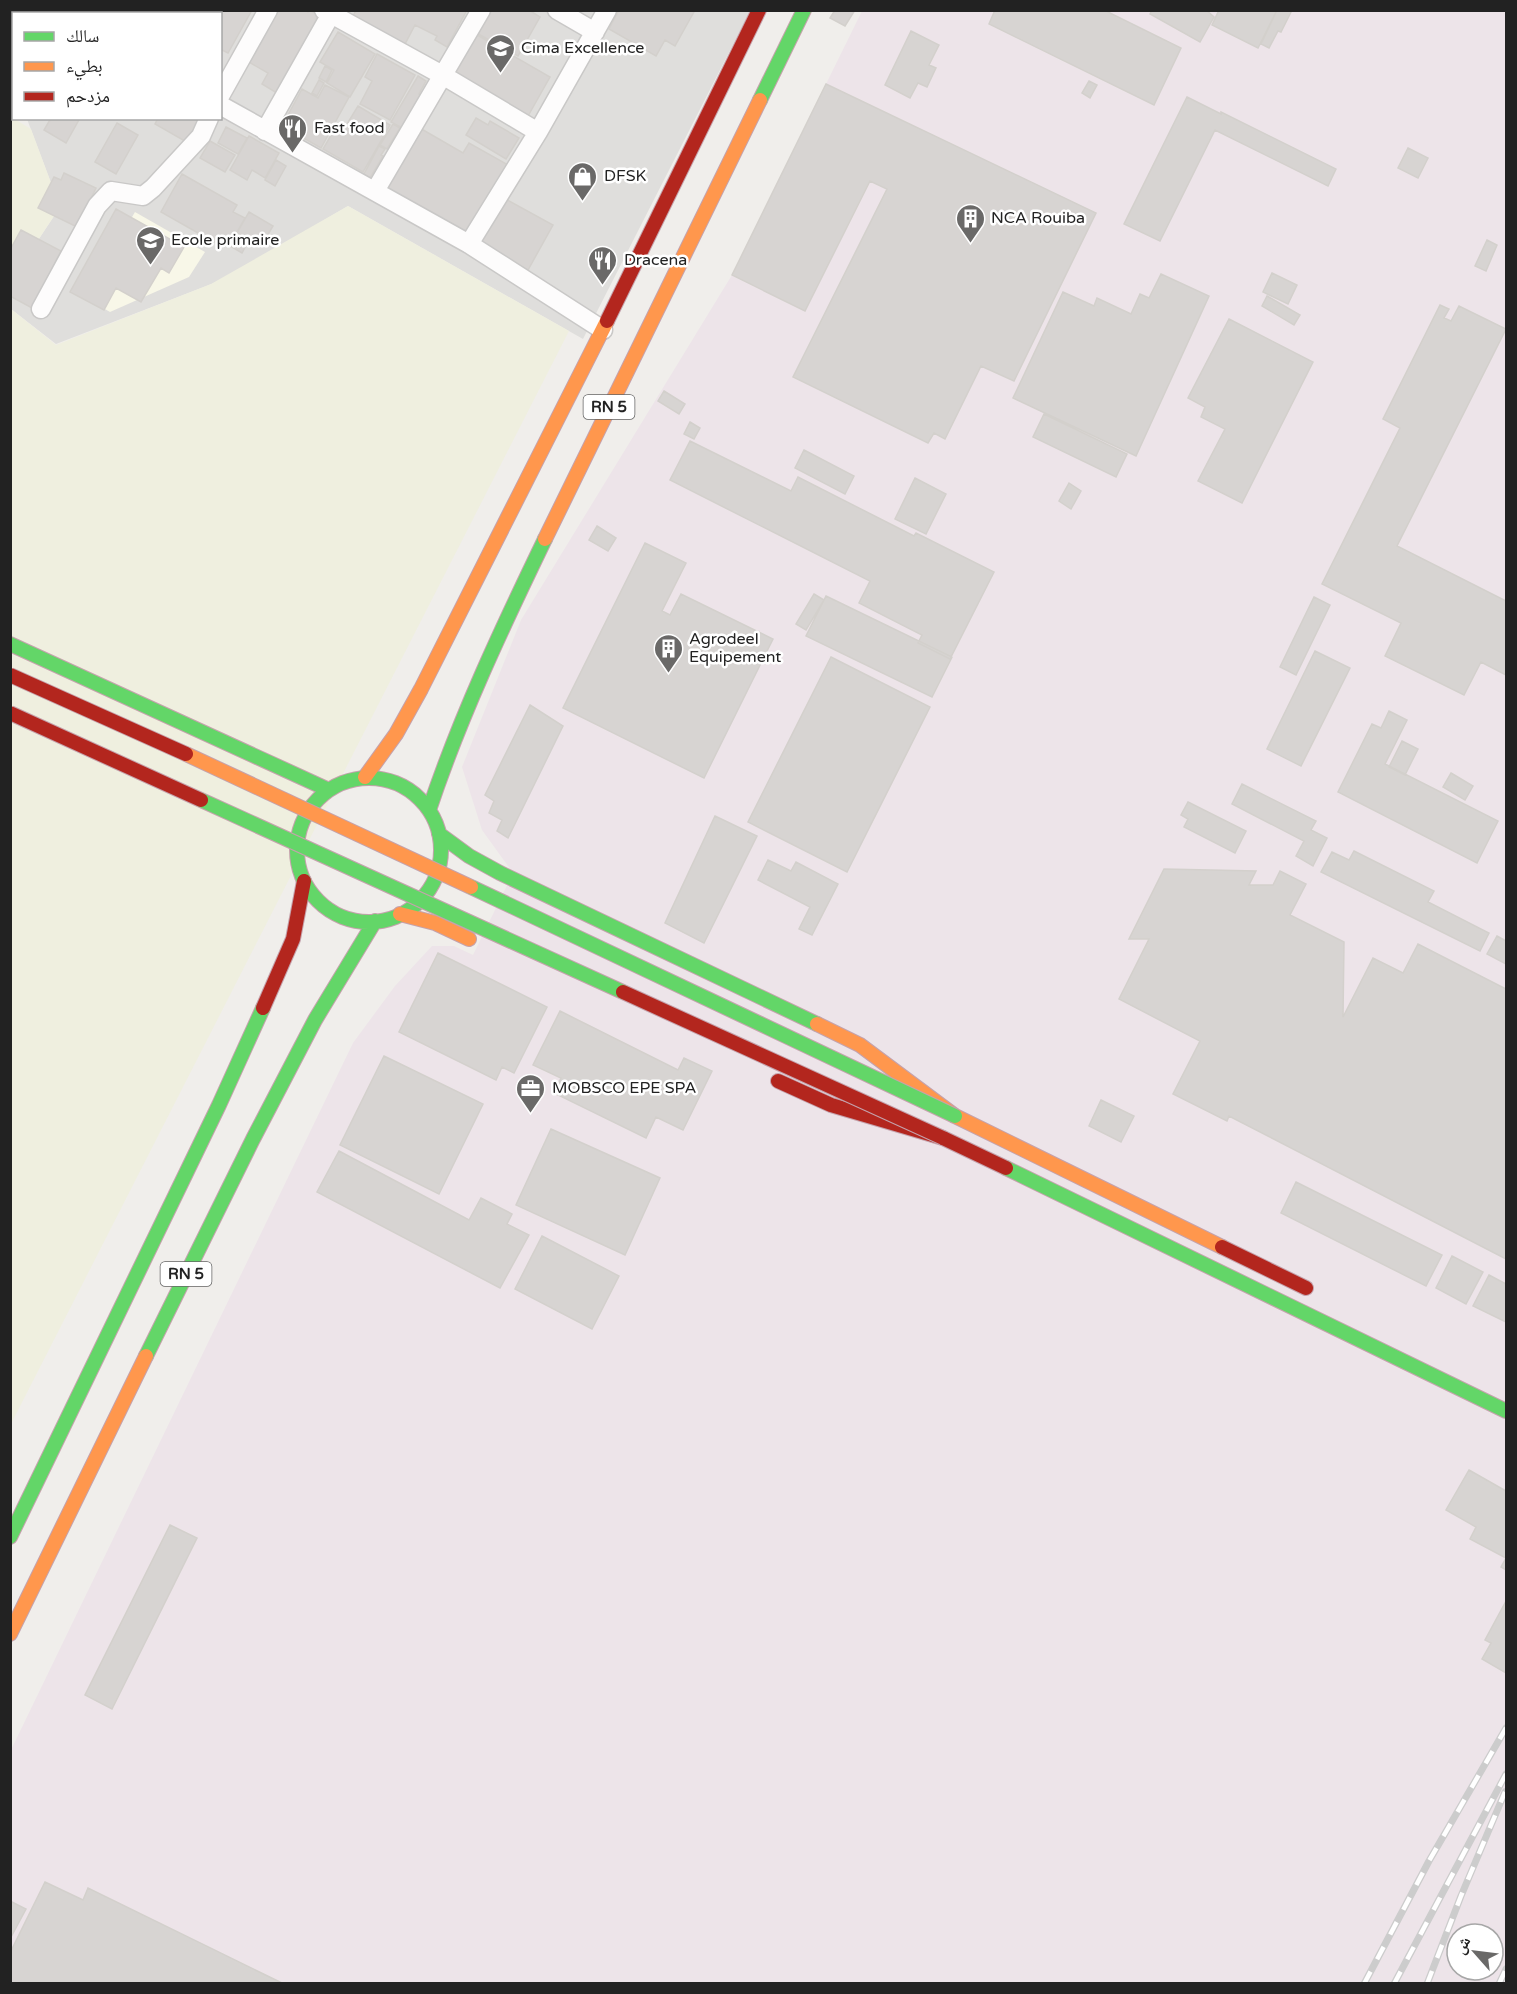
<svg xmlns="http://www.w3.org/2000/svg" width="1517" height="1994" font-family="'Varela Round','Noto Naskh Arabic',sans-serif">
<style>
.residential{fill:#dfdedc}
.industrial{fill:#ede4e9;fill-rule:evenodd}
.education{fill:#f8f7e8}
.farmland{fill:#efefdf}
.building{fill:#d7d4d2;stroke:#d3d0cc;stroke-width:1.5}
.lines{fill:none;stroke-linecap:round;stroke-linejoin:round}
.street-casing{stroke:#c9c8c7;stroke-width:21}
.fast-casing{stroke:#c5a2ac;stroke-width:16}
.slow-casing{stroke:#c5a2ac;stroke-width:16}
.jam-casing{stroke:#c5a2ac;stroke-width:16}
.street{stroke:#fdfcfc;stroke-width:18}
.fast{stroke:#63d668;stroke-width:14}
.slow{stroke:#ff974d;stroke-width:14}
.jam{stroke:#b3261e;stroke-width:14}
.rail-casing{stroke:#ccc;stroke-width:7}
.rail{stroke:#fff;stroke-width:4.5;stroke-dasharray:14;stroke-linecap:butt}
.fast-bridge-casing{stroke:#c5a2ac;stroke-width:16;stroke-linecap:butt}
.slow-bridge-casing{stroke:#c5a2ac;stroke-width:16;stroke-linecap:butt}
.jam-bridge-casing{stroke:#c5a2ac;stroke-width:16;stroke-linecap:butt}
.fast-bridge{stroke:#63d668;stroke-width:14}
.slow-bridge{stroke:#ff974d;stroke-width:14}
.jam-bridge{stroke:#b3261e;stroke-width:14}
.labels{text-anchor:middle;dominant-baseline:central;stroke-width:5;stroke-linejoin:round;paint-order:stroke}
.shield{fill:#fff;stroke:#646464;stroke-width:1.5}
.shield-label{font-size:15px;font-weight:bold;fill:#222}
.poi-label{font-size:16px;fill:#222;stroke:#fff;text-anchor:start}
</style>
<rect width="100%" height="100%" fill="#f0eeeb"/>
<!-- residential -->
<path class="residential" d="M11 11H750L583 339 348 206 222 280 56 344 11 309V281L60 207 27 119 220 118V14H14L13 84 11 79Z"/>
<!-- industrial -->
<path class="industrial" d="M862 11H1506V1983H11L10 1752 353 1043 395 986 432 946H454L473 955 513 873 482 830 462 767 521 620 732 275ZM1457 1934H1493V1970H1457Z"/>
<!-- education -->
<path class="education" d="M135 212 205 252 189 277 110 312 84 297Z"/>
<!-- farmland -->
<path class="farmland" d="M11 117 31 129 60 207 11 281Z
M348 206 569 331 11 1424V309L56 345 211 284Z"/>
<!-- building -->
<path class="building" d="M195 10H252L228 53 220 49V14H194Z
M276 10H306L308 12 310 10 324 19 280 95 262 84 268 73 247 61Z
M356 10H467L447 47 435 40 437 36 415 25 404 46 352 18Z
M485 10H529L540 17 518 56 473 31Z
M619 10H695L675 46 665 40 656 56 609 29Z
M835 10H855L845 26 830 18Z
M995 10H1104L1181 48 1154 105 989 24Z
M1152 10H1206L1214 17 1200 42 1150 14Z
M1219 10H1277L1258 48 1212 25Z
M1277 10H1292L1281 32 1278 31 1269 48 1261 44Z
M911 31 939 45 929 65 936 68 927 87 918 83 910 98 885 85Z
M338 32 375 54 350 97 327 83 334 70 320 62Z
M472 32 550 77 528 116 450 71Z
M377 54 415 75 390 120 360 104 372 81 365 77Z
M325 66 332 70 326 82 319 78Z
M418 76 426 81 419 94 422 96 404 129 391 122Z
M319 80 324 83 317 96 312 93Z
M1089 81 1097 85 1090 98 1082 93Z
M826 84 1096 213 1014 381 981 366 945 439 934 433 928 443 793 377 887 189 870 181 805 311 732 275Z
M325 85 349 97 321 148 282 126 302 89 318 98Z
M1187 97 1221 114V112L1336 169 1328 186 1215 130 1160 241 1124 224Z
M358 106 390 125 363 172 323 149 337 125 344 129Z
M51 118H80L66 143 44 130Z
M158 118H204L190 144 155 124Z
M476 118 488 125 490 121 519 138 506 159 466 135Z
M117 123 138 135 116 174 95 162Z
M393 124 400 128 387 149 380 145Z
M226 127 247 138 238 154 218 143Z
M418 127 463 153 469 143 510 166 469 237 383 186Z
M249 136 279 153 265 178 252 170 247 180 230 170Z
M210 141 235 155 225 172 200 158Z
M379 146 385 149 381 155 383 156 370 178 364 174Z
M1408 148 1428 158 1418 178 1398 168Z
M276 160 286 166 275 186 265 180Z
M64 173 96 188 77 227 38 208 54 177 61 180Z
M182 174 237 205 233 212 245 218 229 246 215 238 214 242 161 212Z
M502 197 553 225 528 270 477 243Z
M116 209 184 247 169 273 161 268 141 302 116 288 104 310 70 292Z
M249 212 273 226 261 246 237 233Z
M21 230 61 251 32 308 10 296V250Z
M237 233 249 240 242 253 230 246Z
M1487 240 1497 245 1486 271 1475 266Z
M1272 273 1297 285 1288 304 1263 292Z
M1161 274 1209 296 1136 456 1013 398 1063 292 1094 306 1097 298 1131 314 1140 294 1149 298Z
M1267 296 1300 315 1294 325 1262 306Z
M1440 305 1449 309 1444 318 1451 321 1459 306 1506 329 1397 546 1506 601V675L1481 662 1464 695 1385 656 1401 623 1322 584 1400 428 1383 419Z
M1229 319 1313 362 1242 503 1198 481 1225 429 1201 417 1205 407 1188 398Z
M664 391 685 404 679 414 658 401Z
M1044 414 1127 454 1116 477 1033 437Z
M690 422 700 428 694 439 684 434Z
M690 441 791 491 798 477 914 536 916 533 994 572 950 659 918 643 922 635 859 603 870 581 670 480Z
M804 450 854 476 845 494 795 468Z
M915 478 946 494 926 534 895 519Z
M1069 483 1081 491 1071 509 1059 501Z
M597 526 616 538 608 551 589 540Z
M645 543 686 563 662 611 670 615 681 594 773 639 704 778 563 708Z
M814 594 824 600 806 630 796 624Z
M826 596 952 657 932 697 806 636Z
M1314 597 1330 605 1296 675 1280 667Z
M1315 651 1350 668 1301 766 1267 749Z
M831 657 930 707 847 872 748 822Z
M530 705 563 726 508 838 497 831 502 820 489 813 494 801 485 795Z
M1389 711 1407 720 1385 764 1498 821 1477 863 1338 792 1372 724 1381 728Z
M1402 741 1418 749 1405 775 1389 767Z
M1451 773 1473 786 1465 800 1443 787Z
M1242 784 1316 821 1311 830 1327 838 1313 866 1296 856 1304 841 1232 804Z
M1188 802 1246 831 1235 853 1184 827 1188 819 1181 815Z
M715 816 757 836 704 943 665 923Z
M1354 851 1434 891 1428 902 1489 933 1480 951 1321 872 1332 852 1349 860Z
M768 860 791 871 796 862 838 884 812 935 799 929 810 907 758 880Z
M1164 869 1256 871 1249 885H1273L1280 871 1306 884 1290 915 1344 942 1343 1017 1373 958 1403 973 1418 944 1506 989V1259L1229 1116 1227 1121 1173 1094 1200 1041 1119 999 1149 939H1129Z
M1497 936 1506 941V964L1487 954Z
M438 953 547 1007 514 1073 502 1067 496 1080 399 1032Z
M560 1011 678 1070 684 1058 712 1071 683 1130 656 1117 646 1138 554 1093 561 1078 533 1065Z
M384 1056 483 1104 439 1194 340 1145Z
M1101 1100 1134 1116 1121 1142 1089 1126Z
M551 1129 660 1178 625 1255 516 1205Z
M339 1151 469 1220 481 1198 512 1214 507 1224 529 1235 500 1288 317 1192Z
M1296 1182 1442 1255 1426 1286 1281 1213Z
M542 1236 619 1276 592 1329 515 1289Z
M1452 1256 1483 1272 1466 1304 1436 1288Z
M1489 1275 1506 1284V1322L1473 1306Z
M1469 1470 1506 1491V1570L1501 1567 1506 1558 1470 1539 1476 1527 1446 1510Z
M170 1525 197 1538 112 1709 85 1695Z
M1506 1601V1673L1482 1659 1491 1643 1485 1640Z
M45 1882 83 1900 88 1888 284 1984H10V1953Z
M10 1901 26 1909 10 1939Z"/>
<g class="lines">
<defs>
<path id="street" d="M324 10 444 76 538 132
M557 10 595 32
M220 96 268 10
M220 105 469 244 603 330
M265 131 331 14
M375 191 481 10
M469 244 538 132 607 10
M41 309 97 206 111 191 143 196 153 188 201 136 209 118"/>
<path id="fast" d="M760 100 804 10
M10 644 329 790
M297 850a72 72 0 1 1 144 0a72 72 0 1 1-144 0Z
M429 810C460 717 502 628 545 539
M439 834 469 856 500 873 817 1024
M1006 1168 1506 1411
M146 1356 253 1139 315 1020 375 921
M10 1537 219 1105 263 1008"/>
<path id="slow" d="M545 539 760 100
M365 777 396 734 421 689 607 321
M400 914 435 923 469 939
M817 1024 860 1045 955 1116 1222 1247
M10 1634 146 1356"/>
<path id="jam" d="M607 321 759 10
M263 1008 293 939 304 881
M778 1081 831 1105 943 1138 1006 1168
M1222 1247 1306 1288"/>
</defs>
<!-- street casing -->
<use href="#street" class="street-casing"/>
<!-- fast casing -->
<use href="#fast" class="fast-casing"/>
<!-- slow casing -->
<use href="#slow" class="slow-casing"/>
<!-- jam casing -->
<use href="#jam" class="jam-casing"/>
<!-- street -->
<use href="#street" class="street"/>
<!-- fast -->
<use href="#fast" class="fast"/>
<!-- slow -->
<use href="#slow" class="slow"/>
<!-- jam -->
<use href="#jam" class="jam"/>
<defs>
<path id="rail" d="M1364 1984 1429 1861 1506 1728
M1394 1984 1506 1774
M1427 1984 1461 1896 1505 1792
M1499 1984 1506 1969"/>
</defs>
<!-- rail casing -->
<use href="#rail" class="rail-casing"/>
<!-- rail -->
<use href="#rail" class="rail"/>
<defs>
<path id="fast-bridge" d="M201 800 623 992
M471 887 955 1116"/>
<path id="slow-bridge" d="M186 754 471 887"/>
<path id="jam-bridge" d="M10 675 186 754
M10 713 201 800
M623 992 943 1138"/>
</defs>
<!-- fast-bridge casing -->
<use href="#fast-bridge" class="fast-bridge-casing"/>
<!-- slow-bridge casing -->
<use href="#slow-bridge" class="slow-bridge-casing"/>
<!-- jam-bridge casing -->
<use href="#jam-bridge" class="jam-bridge-casing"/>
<!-- fast-bridge -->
<use href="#fast-bridge" class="fast-bridge"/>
<!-- slow-bridge -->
<use href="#slow-bridge" class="slow-bridge"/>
<!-- jam-bridge -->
<use href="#jam-bridge" class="jam-bridge"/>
</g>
<!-- icons -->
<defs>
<symbol id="university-pin" viewBox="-11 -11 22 30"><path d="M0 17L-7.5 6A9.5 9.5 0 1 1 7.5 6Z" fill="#6a6968" stroke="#fff"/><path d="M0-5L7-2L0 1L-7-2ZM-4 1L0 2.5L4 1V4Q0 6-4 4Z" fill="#fff"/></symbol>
<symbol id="restaurant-pin" viewBox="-11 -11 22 30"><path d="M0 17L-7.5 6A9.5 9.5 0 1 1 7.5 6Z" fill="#6a6968" stroke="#fff"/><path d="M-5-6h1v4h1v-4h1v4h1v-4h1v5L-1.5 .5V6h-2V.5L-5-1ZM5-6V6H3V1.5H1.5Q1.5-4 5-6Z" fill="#fff"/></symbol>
<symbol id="shop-pin" viewBox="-11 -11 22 30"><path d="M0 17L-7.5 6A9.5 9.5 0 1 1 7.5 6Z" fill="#6a6968" stroke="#fff"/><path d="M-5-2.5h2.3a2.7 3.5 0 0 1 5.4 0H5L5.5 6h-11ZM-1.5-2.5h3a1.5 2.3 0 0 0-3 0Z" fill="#fff"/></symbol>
<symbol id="building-pin" viewBox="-11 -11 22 30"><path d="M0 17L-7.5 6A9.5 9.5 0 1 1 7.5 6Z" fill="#6a6968" stroke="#fff"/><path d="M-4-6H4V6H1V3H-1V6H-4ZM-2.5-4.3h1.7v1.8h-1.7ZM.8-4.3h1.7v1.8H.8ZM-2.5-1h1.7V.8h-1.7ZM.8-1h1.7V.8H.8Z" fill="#fff"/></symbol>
<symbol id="school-pin" viewBox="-11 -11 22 30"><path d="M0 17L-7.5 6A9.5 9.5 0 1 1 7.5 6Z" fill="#6a6968" stroke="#fff"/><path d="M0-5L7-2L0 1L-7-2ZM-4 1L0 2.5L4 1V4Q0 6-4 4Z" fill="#fff"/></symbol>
<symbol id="office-pin" viewBox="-11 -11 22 30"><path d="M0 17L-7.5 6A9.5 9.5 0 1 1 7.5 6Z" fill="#6a6968" stroke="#fff"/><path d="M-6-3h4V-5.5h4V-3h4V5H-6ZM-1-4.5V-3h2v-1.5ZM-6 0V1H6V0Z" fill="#fff"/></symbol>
</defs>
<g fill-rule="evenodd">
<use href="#university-pin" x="484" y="32" width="33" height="45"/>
<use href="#restaurant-pin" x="276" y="112" width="33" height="45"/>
<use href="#shop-pin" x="566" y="160" width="33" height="45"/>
<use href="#building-pin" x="954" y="202" width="33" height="45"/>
<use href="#school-pin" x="134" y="224" width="33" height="45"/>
<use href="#restaurant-pin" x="586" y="244" width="33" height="45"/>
<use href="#building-pin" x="652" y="632" width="33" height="45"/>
<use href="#office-pin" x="514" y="1072" width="33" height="45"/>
</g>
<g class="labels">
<!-- shield labels -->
<g class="shield">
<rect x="583.5" y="395" width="51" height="24" rx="4.5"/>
<rect x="160.5" y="1262" width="51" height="24" rx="4.5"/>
</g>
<g class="shield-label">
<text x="609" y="407">RN 5</text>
<text x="186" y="1274">RN 5</text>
</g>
<!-- poi labels -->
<g class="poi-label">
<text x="521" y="48">Cima Excellence</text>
<text x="314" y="128">Fast food</text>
<text x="604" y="176">DFSK</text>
<text x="991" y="218">NCA Rouiba</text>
<text x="171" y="240">Ecole primaire</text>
<text x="624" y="260">Dracena</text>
<text x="689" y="639">Agrodeel<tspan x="689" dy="18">Equipement</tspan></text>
<text x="552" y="1088">MOBSCO EPE SPA</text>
</g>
</g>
<!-- border -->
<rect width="1517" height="1994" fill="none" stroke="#222222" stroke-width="24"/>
<!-- legend -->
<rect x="12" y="12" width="210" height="108" fill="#ffffff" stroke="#a7a7a7" stroke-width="1.5"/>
<rect x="24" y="32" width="30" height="9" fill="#63d668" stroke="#a7a7a7" stroke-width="1.5"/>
<text x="66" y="42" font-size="18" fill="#222222">سالك</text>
<rect x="24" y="62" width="30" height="9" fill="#ff974d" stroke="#a7a7a7" stroke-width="1.5"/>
<text x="66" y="72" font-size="18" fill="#222222">بطيء</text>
<rect x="24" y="92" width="30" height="9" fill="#b3261e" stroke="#a7a7a7" stroke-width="1.5"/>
<text x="66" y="102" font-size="18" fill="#222222">مزدحم</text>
<!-- north arrow -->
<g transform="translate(1475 1952) rotate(298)"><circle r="28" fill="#ffffff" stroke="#a7a7a7" stroke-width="1.5"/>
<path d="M0-4.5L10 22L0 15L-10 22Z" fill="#6a6968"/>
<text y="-9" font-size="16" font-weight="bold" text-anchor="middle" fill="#222222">ش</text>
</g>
</svg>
